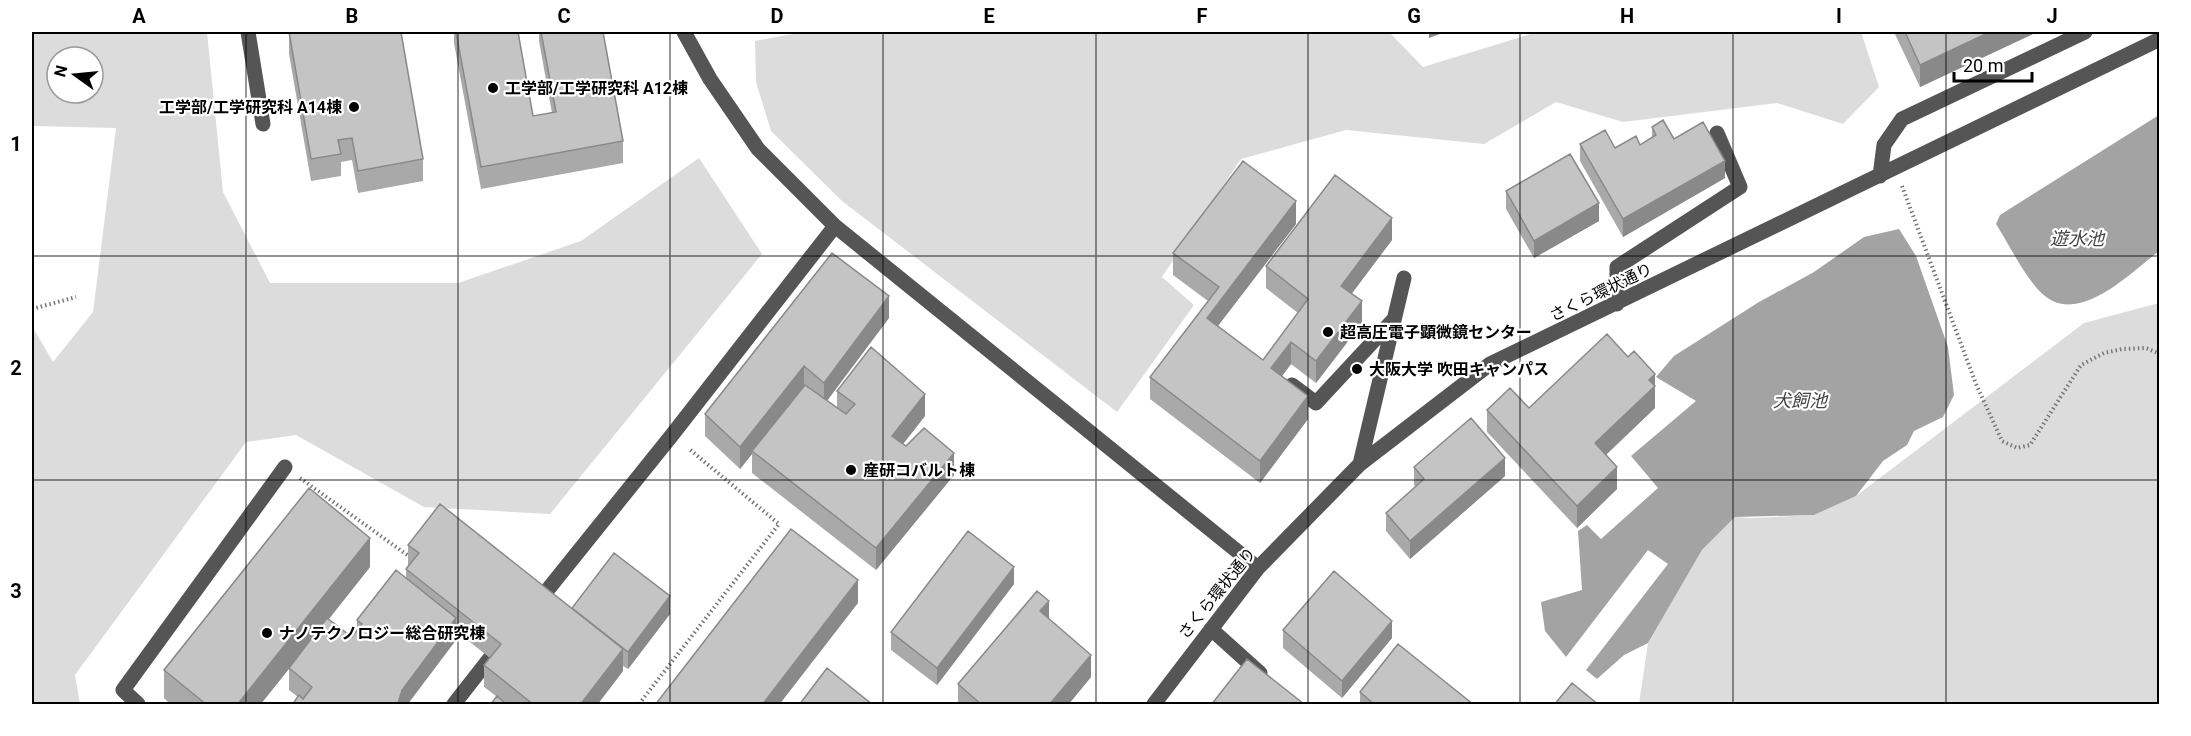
<svg xmlns="http://www.w3.org/2000/svg" width="2191" height="736" font-family="Roboto,'Noto Sans JP',sans-serif">
<style>
.green{fill:#dcdcdc;fill-rule:evenodd}
.water{fill:#a3a3a3}
.lines{fill:none;stroke-linecap:round;stroke-linejoin:round}
.path{stroke:#777;stroke-width:4;stroke-dasharray:1.5 3;stroke-linecap:butt}
.minor{stroke:#555;stroke-width:15}
.wall{fill:#a9a9a9}
.shaded-wall{fill:#898989}
.building{fill:#c4c4c4;stroke:#898989;stroke-width:1.5}
.grid{fill:none;stroke:#000;stroke-width:1.5;stroke-opacity:0.55}
.poi-dot{fill:#000;stroke:#fff;stroke-width:2}
.labels{text-anchor:middle;dominant-baseline:central;stroke-width:4.5;stroke-linejoin:round;paint-order:stroke}
.poi-label{font-size:16px;font-weight:bold;fill:#000;stroke:#fff;text-anchor:start}
.street-label{font-size:16px;fill:#000;stroke:#fff}
.water-label{font-size:18px;font-style:italic;fill:#444;stroke:#fff}
.neatline{fill:none;stroke:#000;stroke-width:2}
.grid-label{font-size:20px;text-anchor:middle;font-weight:bold;fill:#000}
</style>
<rect width="100%" height="100%" fill="#fff"/>
<!-- green -->
<path class="green" d="M32 32H207L223 192 270 283H458L581 241 699 158 762 254 550 514 424 507 296 435 246 442 75 675 80 704H32L33 442 32 443V326L53 362 93 312 116 128 32 126ZM57 57H93V93H57Z
M802 32H1389L1423 67 1537 32H1861L1879 87 1843 124 1777 103 1623 122 1556 102 1484 144 1346 130 1241 159 1162 277 1194 305 1117 412 842 201 771 131 756 82 755 41Z
M2159 303 2160 698 2155 704H1639L1648 643 1702 550 1735 517 1753 518 1814 515 1856 496 2084 323Z"/>
<!-- water -->
<path class="water" d="M2159 115V251C2133 271 2080 325 2045 296 2027 282 2009 244 1996 224L2000 215Z
M1899 229 1916 256 1948 347 1954 395 1943 417 1914 431 1907 445 1883 461 1856 496 1814 515 1735 517 1702 550 1648 643 1624 655 1597 679 1586 670 1668 564 1648 550 1566 657 1545 631 1541 602 1582 590 1578 531 1587 525 1601 539 1658 488 1631 456 1696 401 1656 377 1674 356 1759 302 1814 272 1864 237Z"/>
<g class="lines">
<!-- path -->
<path class="path" d="M1902 186 1976 384 2002 441 2017 448 2030 445 2081 365 2104 353 2122 349 2146 348 2160 354
M32 309 76 297
M300 478 410 557
M639 704 779 524 688 448"/>
<!-- minor -->
<path class="minor" d="M248 32 263 124
M684 32 710 79 758 149 835 226 1258 568
M1880 176 1884 145 1902 119 2085 32
M1617 304V267L1740 187 1717 133
M1292 385 1316 403 1394 319
M1360 464 1404 278
M537 603 672 435 835 226
M1211 629 1260 673
M138 704 123 690 285 467
M454 704 490 658
M1154 704 1258 568 1360 464 1490 364 2160 39"/>
</g>
<!-- wall -->
<path class="wall" d="M289 32 423 159V181L358 193 352 160 341 162V176L311 181 289 54Z
M454 32H518L533 116 552 113 539 41V32H603L623 141V163L481 189 454 43Z
M1894 32H2037L1920 87Z
M1652 127 1674 139 1725 178 1623 237 1580 161V144L1615 148 1640 145 1652 138Z
M1506 191 1599 221 1534 258 1506 209Z
M1296 224 1218 326 1263 360 1298 313 1266 288V266L1392 240 1351 294 1362 323 1316 383 1291 364 1282 376 1308 419 1260 483 1150 399V377L1208 301 1173 275V253Z
M889 318 827 400 837 407V391L925 416 903 444 954 475 876 570 752 473V454L740 469 705 436V414Z
M1628 357 1655 374V408L1606 455 1617 489 1577 528 1487 432V410L1529 408Z
M1414 467 1505 476 1410 559 1386 531V513L1416 487 1414 485Z
M408 545 572 608 670 614 628 669 623 666V671L597 705H490L496 696 484 687V665L490 658 456 631V640L407 705H292L298 697 289 690V669L260 705H171L164 698V670L370 567 329 619 352 637 357 630V620L406 578V569L408 567Z
M1014 584 937 685 891 650V632Z
M1049 619 1091 677 1068 705H958V684Z
M1283 630 1392 638 1342 698 1283 648Z
M1360 692 1474 705H1360Z"/>
<!-- shaded-wall -->
<path class="shaded-wall" d="M1429 32H1445L1429 38Z
M1990 32H2037L1920 87V65Z
M1725 161V178L1623 237V219Z
M1296 201V224L1207 340V318Z
M1599 203V221L1534 258V241Z
M1392 218V240L1341 308V286Z
M889 296V318L824 405V383Z
M1362 301V323L1316 383V361Z
M1291 342V364L1271 391V368Z
M804 366V388L752 451V454L740 469V447Z
M1655 374V408L1595 465V443Z
M925 394V416L892 458V436Z
M1308 396V419L1260 483V461Z
M954 453V475L876 570V548Z
M1505 458V476L1410 559V541Z
M1617 467V489L1577 528V506Z
M370 538V567L260 705H237Z
M1014 567V584L937 685V668Z
M858 580V603L779 705H762Z
M670 596V614L628 669V652Z
M1049 601V623L1040 611Z
M456 618V640L407 705H397L402 690Z
M1392 621V638L1342 698V681Z
M623 649V671L597 705H580Z
M1091 655V677L1068 705H1049Z"/>
<!-- building -->
<path class="building" d="M289 32H401L423 159 358 171 352 138 338 140 341 154 311 159Z
M456 32H518L533 116 556 112 541 32H603L623 141 481 167Z
M1905 32H1990L1920 65Z
M1663 120 1674 139 1703 122 1725 161 1623 219 1580 144 1605 130 1615 148 1636 136 1640 145 1656 135 1652 127Z
M1570 154 1599 203 1534 241 1506 191Z
M1243 161 1296 201 1207 318 1263 360 1308 299 1266 266 1335 175 1392 218 1341 286 1362 301 1316 361 1291 342 1271 368 1308 396 1260 461 1150 377 1219 287 1173 253Z
M832 253 889 296 824 383 804 366 740 447 705 414Z
M1607 334 1628 357 1634 351 1655 374 1649 380 1655 386 1595 443 1617 467 1577 506 1487 410 1510 388 1529 408Z
M871 347 925 394 892 436 906 446 924 428 954 453 876 548 752 451 805 385 846 414 855 404 837 391Z
M1471 418 1505 458 1410 541 1386 513 1424 479 1414 467Z
M309 488 370 538 237 705H207L164 670Z
M440 504 623 649 580 705H534L484 665 501 644 406 569 419 553 408 545Z
M791 529 858 580 762 705H655Z
M968 531 1014 567 937 668 891 632Z
M614 553 670 596 628 652 572 608Z
M396 570 456 618 402 690 398 703 397 705H292L299 695 303 699 312 687 289 668 327 618 352 637 362 624 357 620Z
M1334 571 1392 621 1342 681 1283 630Z
M1037 591 1049 601 1040 611 1091 655 1049 705H982L958 684Z
M1398 644 1474 705H1375L1360 692Z
M1247 659 1304 704 1303 705H1211Z
M827 668 873 705H799Z
M1572 683 1599 705H1554Z
M497 696 507 705H490Z"/>
<!-- grid -->
<path class="grid" d="M246 32V704M458 32V704M670 32V704M883 32V704M1096 32V704M1308 32V704M1520 32V704M1733 32V704M1946 32V704M32 256H2160M32 480H2160"/>
<!-- markers -->
<g class="poi-dot">
<circle cx="493" cy="88" r="6"/>
<circle cx="354" cy="107" r="6"/>
<circle cx="1328" cy="332" r="6"/>
<circle cx="1357" cy="369" r="6"/>
<circle cx="851" cy="470" r="6"/>
<circle cx="267" cy="633" r="6"/>
</g>
<g class="labels">
<!-- poi labels -->
<g class="poi-label">
<text x="505" y="88">工学部/工学研究科 A12棟</text>
<text x="342" y="107" text-anchor="end">工学部/工学研究科 A14棟</text>
<text x="1340" y="332">超高圧電子顕微鏡センター</text>
<text x="1369" y="369">大阪大学 吹田キャンパス</text>
<text x="863" y="470">産研コバルト棟</text>
<text x="279" y="633">ナノテクノロジー総合研究棟</text>
</g>
<!-- street labels -->
<g class="street-label">
<text transform="translate(1601 292) rotate(-26)">さくら環状通り</text>
<text transform="translate(1217 593) rotate(-51)">さくら環状通り</text>
</g>
<!-- water labels -->
<g class="water-label">
<text x="2077" y="238">遊水池</text>
<text x="1800" y="400">犬飼池</text>
</g>
</g>
<!-- border -->
<rect width="2191" height="736" fill="none" stroke="#ffffff" stroke-width="66"/>
<!-- north arrow -->
<g transform="translate(75 75) rotate(285)"><circle r="28" fill="#ffffff" stroke="#999999" stroke-width="1.5"/>
<path d="M0-4.5L10 22L0 15L-10 22Z" fill="#000000"/>
<text y="-9" font-size="16" font-weight="bold" text-anchor="middle" fill="#000000">N</text>
</g>
<!-- scale -->
<path d="M1954 72v9h78v-9" fill="none" stroke="#000000" stroke-width="3"/>
<text x="1963" y="72" font-size="18" fill="#000000" stroke="#ffffff" stroke-width="4.5" paint-order="stroke">20 m</text>
<rect x="33" y="33" width="2125" height="670" class="neatline"/>
<g class="grid-label">
<text x="139" y="23">A</text>
<text x="352" y="23">B</text>
<text x="564" y="23">C</text>
<text x="777" y="23">D</text>
<text x="989" y="23">E</text>
<text x="1202" y="23">F</text>
<text x="1414" y="23">G</text>
<text x="1627" y="23">H</text>
<text x="1839" y="23">I</text>
<text x="2052" y="23">J</text>
<text x="16" y="151">1</text>
<text x="16" y="375">2</text>
<text x="16" y="598">3</text>
</g>
</svg>
